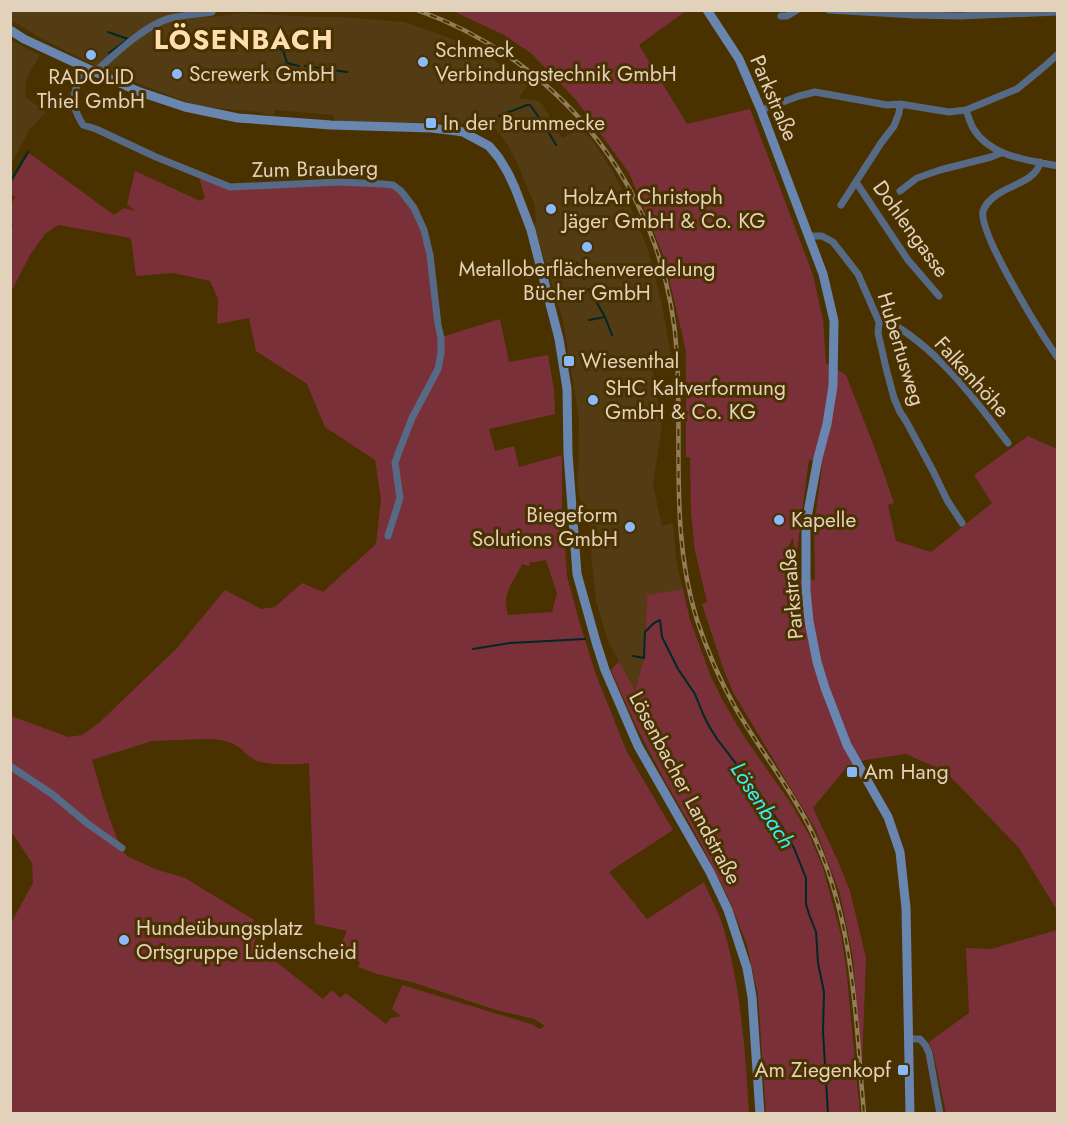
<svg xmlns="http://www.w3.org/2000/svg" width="1068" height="1124" font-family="Jost,sans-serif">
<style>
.built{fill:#533b13}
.green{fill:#7a3038;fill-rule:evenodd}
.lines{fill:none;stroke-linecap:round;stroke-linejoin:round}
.stream{stroke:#002829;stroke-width:2}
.street{stroke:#576a85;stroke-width:7}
.secondary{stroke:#6886b0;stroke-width:9}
.rail-casing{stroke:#927d58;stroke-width:4.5}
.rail{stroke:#4a3100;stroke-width:2;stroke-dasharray:7;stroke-linecap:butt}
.poi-dot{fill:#8abafc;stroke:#4a3100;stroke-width:2}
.labels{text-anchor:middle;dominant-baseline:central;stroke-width:6;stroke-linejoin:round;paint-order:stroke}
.poi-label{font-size:21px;fill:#e2d2bb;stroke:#4a3100;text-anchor:start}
.street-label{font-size:21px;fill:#e2d2bb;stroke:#4a3100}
.water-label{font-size:22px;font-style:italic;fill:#39eef1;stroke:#4a3100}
.district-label{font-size:27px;font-weight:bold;letter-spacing:1.5px;fill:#ffdfb0;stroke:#4a3100}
</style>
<rect width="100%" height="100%" fill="#4a3100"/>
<!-- built -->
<path class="built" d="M210 10 211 17 240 13 319 17H344L405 22 455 40 491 58 528 85 519 98 538 101 543 105 562 138 580 128 593 141 611 169 628 201 648 250 661 300 671 355 651 362 662 426 653 485 662 526 673 523 676 559 683 589 647 596 644 658 635 691 608 641 596 601 591 555 589 512 581 506 578 485 579 419 563 320 534 226 536 220 535 206 518 165 508 145 495 128 448 122 377 123 334 120V115L275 110 274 116 256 112 198 106 105 71 44 40 11 20 10 11Z
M11 39 22 46 40 55 26 79 25 97 46 112 30 129 11 164Z"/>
<!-- green -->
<path class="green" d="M453 11H686L639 45 687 124 750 109 813 275 823 319 826 363 846 375 877 454 894 503 888 505 896 541 931 552 992 503 974 475 1028 436 1057 449V910L1019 848 946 772 906 754 865 760 845 769 813 808 837 859 850 891 866 958 862 1065 853 958 840 894 816 830 734 694 724 671 702 604 707 602 695 551 691 512 690 457H686V351L664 257 629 173 576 100 532 54 504 35ZM809 459 822 465 814 527 815 580 798 581 792 571 788 548 793 537 794 550 797 551Z
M29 153 114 215 124 208 135 211 127 204 135 171 200 201 205 198 199 177 215 184H316L393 187C399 194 406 200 412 207 431 234 433 298 435 331L439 332 438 338 500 319 509 362 548 355 554 390 555 414 489 429 495 451 514 446 519 467 562 455V505L567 576 580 624 595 672 627 752 673 830 609 872 647 919 704 882C709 895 716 907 721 920 741 983 745 1049 749 1113H11V923L33 883 32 863 11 831V716L68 737 82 735 99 723 177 648 225 590 261 609 275 607 302 583 323 592 376 544 381 499 375 460 325 427 307 384 256 351 249 318 217 324 218 299 210 281 173 273 136 276 131 238 58 225 45 234 30 255 11 292 10 234 13 225C9 215 10 206 15 197L11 194V184ZM546 560 557 593 552 612 508 615C507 610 505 605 506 600 507 587 517 576 522 564L529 566 530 562H535ZM205 739C216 739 228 740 237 746 245 751 251 760 261 762 274 765 296 765 309 763L315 924 347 931 341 944 352 952 360 963 358 967 377 974 415 983 496 1010 534 1019 545 1026 540 1029 531 1024 402 985 392 1009 401 1016 391 1018 386 1024 346 993 340 998 332 990 323 999 254 944 259 927 252 924 254 920 185 878 155 869 127 856C120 849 118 839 114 830 105 807 99 784 92 760L152 741Z
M683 589 690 620 711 677 723 701 743 735 792 805 810 837 823 868 841 935 846 967 860 1113H766L758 995 747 945 728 897 698 838 665 781 636 726 611 670 619 661 635 691 644 658 647 596 648 595Z
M1057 930V1113H946L933 1052 929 1042 969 1013 966 948 991 949Z"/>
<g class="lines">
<!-- stream -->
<path class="stream" d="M108 32 128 39
M280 49 283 50 287 63 299 66
M109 53 128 39
M305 66 347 72
M499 116 527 105H530L543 123 556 145
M10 182 28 152
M577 263 584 279
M589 289 605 317 612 335
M589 320 605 317
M473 649 510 643 585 639
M633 656 644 658 645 632 654 623 660 620 662 637 678 669 695 694 703 714 709 726 717 739 751 783 762 807 774 815 780 823 794 848 806 878V904L809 914 816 932 818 963 824 992 823 1032 828 1114"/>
<!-- street -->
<path class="street" d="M829 10 915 15 959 16 1058 12
M781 16H787L797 10
M85 67C74 93 67 99 83 125L96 129 156 157 230 187 339 182 383 184 393 185 401 191 414 208 424 230 430 255 438 325 441 338V353L438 369 412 418 398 454 395 463 400 498 388 536
M95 72C114 55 146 24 171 18 184 15 199 14 212 12
M761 110 799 96 815 92 887 105 900 104 949 112 966 110 1017 89 1045 66 1058 54
M966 110C968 116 970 122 973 128 990 157 1028 160 1058 166
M1040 162C1037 180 1011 185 998 194 992 198 985 205 983 211 978 233 1043 337 1058 358
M856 182 908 260 939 296
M900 191 917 178 940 170 991 157 1001 153
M841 205 881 143 894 126 899 113 900 104
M809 236H822L833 242 858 274 879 322 878 333 886 368 894 398 900 412 906 421 933 471 947 500 962 523
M879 322 885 320C935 345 975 399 1008 443
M10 766 52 794 88 824 122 848
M909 1039H920L926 1046 929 1053 940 1114"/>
<!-- secondary -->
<path class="secondary" d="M707 10 739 59 761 110 823 274 834 321 833 386 827 424 818 458 806 523V591L809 621 817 662 825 688 847 745 888 817 900 852 906 908 910 1114
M10 30 24 39 95 72 140 92 185 107 238 118 331 125 431 128 457 131 463 132 489 146 499 158 508 173 515 188 531 230 559 339 567 389 568 454 577 574 596 642 605 670 638 746 710 872 728 910 747 968 752 997 760 1114"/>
<defs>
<path id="rail" d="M417 10C568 64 669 198 677 357 682 446 670 534 697 620 707 650 719 679 735 707 759 749 790 787 811 830 855 921 855 1015 864 1114"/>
</defs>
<!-- rail casing -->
<use href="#rail" class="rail-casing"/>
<!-- rail -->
<use href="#rail" class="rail"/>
</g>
<!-- markers -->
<g class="poi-dot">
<circle cx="91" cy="55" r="6"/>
<circle cx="423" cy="62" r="6"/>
<circle cx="177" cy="74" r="6"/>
<rect x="425" y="117" width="12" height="12" rx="3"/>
<circle cx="551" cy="209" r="6"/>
<circle cx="587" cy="247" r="6"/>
<rect x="563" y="355" width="12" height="12" rx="3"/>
<circle cx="593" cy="400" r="6"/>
<circle cx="779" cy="520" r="6"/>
<circle cx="630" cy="527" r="6"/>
<rect x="846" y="766" width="12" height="12" rx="3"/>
<circle cx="124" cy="940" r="6"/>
<rect x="897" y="1064" width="12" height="12" rx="3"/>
</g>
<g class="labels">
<!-- poi labels -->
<g class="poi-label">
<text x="435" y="50">Schmeck<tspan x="435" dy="24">Verbindungstechnik GmbH</tspan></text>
<text x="189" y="74">Screwerk GmbH</text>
<text x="91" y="77" text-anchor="middle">RADOLID<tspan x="91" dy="24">Thiel GmbH</tspan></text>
<text x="443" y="123">In der Brummecke</text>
<text x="563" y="197">HolzArt Christoph<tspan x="563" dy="24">Jäger GmbH &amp; Co. KG</tspan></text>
<text x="587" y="269" text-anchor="middle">Metalloberflächenveredelung<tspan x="587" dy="24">Bücher GmbH</tspan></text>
<text x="581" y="361">Wiesenthal</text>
<text x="605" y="388">SHC Kaltverformung<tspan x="605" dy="24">GmbH &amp; Co. KG</tspan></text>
<text x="618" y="515" text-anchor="end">Biegeform<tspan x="618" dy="24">Solutions GmbH</tspan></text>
<text x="791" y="520">Kapelle</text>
<text x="864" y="772">Am Hang</text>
<text x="136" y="928">Hundeübungsplatz<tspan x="136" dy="24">Ortsgruppe Lüdenscheid</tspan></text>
<text x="891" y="1070" text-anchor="end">Am Ziegenkopf</text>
</g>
<!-- street labels -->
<g class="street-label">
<text transform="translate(774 98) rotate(67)">Parkstraße</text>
<text transform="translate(315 169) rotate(-1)">Zum Brauberg</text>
<text transform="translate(911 229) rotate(54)">Dohlengasse</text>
<text transform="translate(901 349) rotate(73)">Hubertusweg</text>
<text transform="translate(972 377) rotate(48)">Falkenhöhe</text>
<text transform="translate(792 594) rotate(-95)">Parkstraße</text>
<text transform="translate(685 788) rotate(62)">Lösenbacher Landstraße</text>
</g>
<!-- water labels -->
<g class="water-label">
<text transform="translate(763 805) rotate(57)">Lösenbach</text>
</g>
<!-- district labels -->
<g class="district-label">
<text x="244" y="39">LÖSENBACH</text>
</g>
</g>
<!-- border -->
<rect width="1068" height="1124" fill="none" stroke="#e2d2bb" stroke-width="24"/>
</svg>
